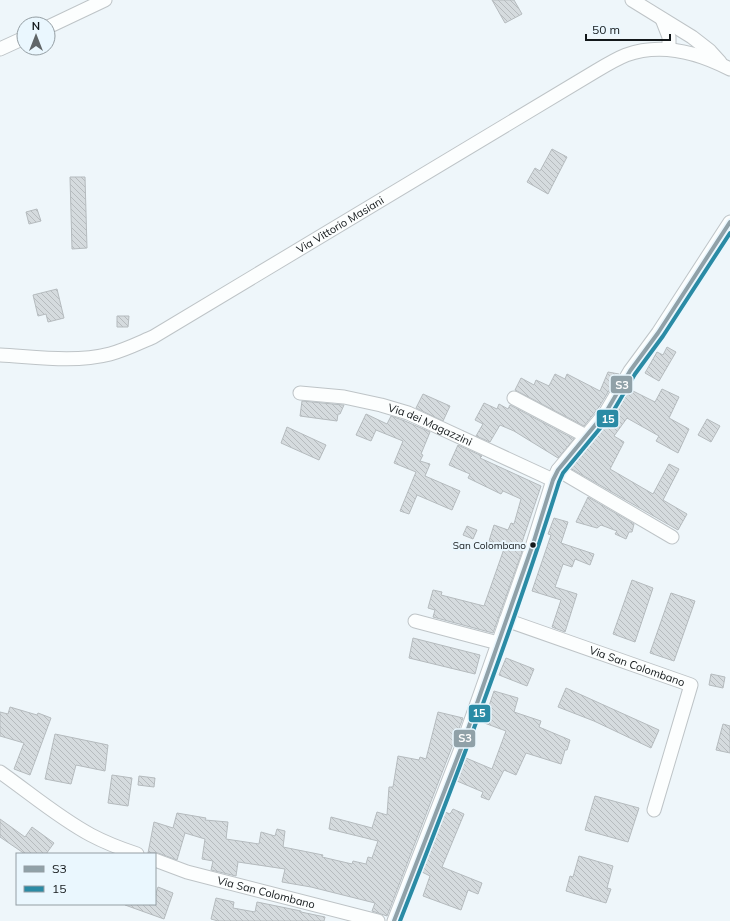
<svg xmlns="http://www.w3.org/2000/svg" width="730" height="921" font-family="Mulish,sans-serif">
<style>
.building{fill:url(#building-back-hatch);stroke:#b5bbbe}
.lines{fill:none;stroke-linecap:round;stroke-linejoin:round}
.minor-casing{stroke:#bec4c7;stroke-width:15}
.minor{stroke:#fcfefe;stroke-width:13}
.bus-1-casing{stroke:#eaf7fe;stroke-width:7}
.bus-2-casing{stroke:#eaf7fe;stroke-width:7}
.bus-1{stroke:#90a1a8;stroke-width:4}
.bus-2{stroke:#2a8ba5;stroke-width:4}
.bus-dot{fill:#13181a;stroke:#eaf7fe;stroke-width:1.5}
.labels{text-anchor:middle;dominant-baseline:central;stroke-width:4;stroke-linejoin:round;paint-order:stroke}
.bus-label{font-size:10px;fill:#13181a;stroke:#eaf7fe;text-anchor:end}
.street-label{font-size:11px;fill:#13181a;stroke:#eaf7fe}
.line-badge{stroke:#eaf7fe;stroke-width:1.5}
.badge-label{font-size:11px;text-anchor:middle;font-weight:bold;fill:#fff}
</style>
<defs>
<pattern id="building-back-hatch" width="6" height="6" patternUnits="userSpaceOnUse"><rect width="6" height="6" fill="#d5dbde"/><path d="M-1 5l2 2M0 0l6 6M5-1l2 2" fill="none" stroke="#b6bbbe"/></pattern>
</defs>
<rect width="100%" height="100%" fill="#eef6fa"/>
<!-- building -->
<path class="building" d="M492 0H514L522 14 505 23Z
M552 149 567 157 548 194 527 182 535 168 540 171Z
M70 177H85L87 248 72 249Z
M37 209 41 221 29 224 26 212Z
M57 289 64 318 48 322 46 314 38 316 33 295Z
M117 316H129L128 327H117Z
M667 347 676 352 659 381 645 373 657 352 663 355Z
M608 372 619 374 599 407 584 426 515 390 521 378 534 385 536 380 549 386 555 374 565 379 567 374 600 391Z
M629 389 655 402 662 389 679 397 669 418 689 429 678 453 656 441 659 436 627 418 614 436 624 442 610 469 653 494 669 464 679 469 663 500 687 514 678 530 570 468 612 417Z
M423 394 450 406 443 421 416 408Z
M302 401 343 405H344L340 414H338L337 421 300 416Z
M484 403 497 409 499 404 508 409 510 405 574 439 558 458 514 431 500 425 490 442 476 436 483 424 475 420Z
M366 414 387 424 391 416 405 421 430 432 421 454 423 455 420 461 430 464 425 476 460 491 452 510 417 495 409 514 400 511 416 472 394 463 403 441 376 430 371 441 356 435Z
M707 419 720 426 711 442 698 435Z
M287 427 326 445 319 460 281 443Z
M458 445 482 456 480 458 541 486 520 548 523 549 493 633 433 617 435 610 428 608 433 590 442 592 441 595 484 606 505 546 489 541 494 525 508 530 511 523 514 524 521 499 503 491 501 494 468 478 470 474 449 465Z
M588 497 634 524 632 532H629L626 539 615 534 617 531 601 525 597 528 576 522Z
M554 518 568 522 561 543 594 554 590 565 575 559 572 567 563 564 555 587 577 594 565 632 552 627 561 600 532 591 551 535 548 534Z
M467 526 477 530 473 539 463 535Z
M632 580 653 588 635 642 613 634Z
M671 593 695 601 674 661 650 653Z
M413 638 480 655 475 674 409 658Z
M506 658 534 669 527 686 499 675Z
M711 674 725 677 723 688 709 685Z
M566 688 659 730 651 748 594 721 558 707Z
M494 691 518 698 514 712 541 721 539 727 570 740 567 750H565L561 764 526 753 516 775 504 770 489 800 481 797 483 792 457 781 466 758 492 769 506 731 479 721 484 708 488 709Z
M10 707 37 715 38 713 51 718 30 775 14 769 24 743 0 736V712L8 714Z
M438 712 463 718 387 916 372 911 375 903 311 887 282 882 285 869 238 862 236 876 211 870 213 861 202 859 205 839 185 833 177 860 158 853H148L154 822 173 828 177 813 206 818 205 820 228 822 226 839 259 844 261 832 275 836 277 829 285 831 283 847 323 855 322 857 352 864 353 861 366 864 368 857 372 858 378 841 329 829 331 817 372 828 377 812 387 815 389 787H393L398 756 419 760 420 757 426 759Z
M723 724 730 726V753L716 750Z
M55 734 108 745 105 771 76 765 71 784 45 779Z
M112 775 132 778 128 806 108 803Z
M139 776 155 778 154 787 138 785Z
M595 796 639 808 628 842 585 830Z
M453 809 464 814 442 867 482 883 478 894 468 890 461 910 423 896 430 876 422 872 445 812 450 814Z
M0 819 25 837 32 827 54 843 46 854H25L0 837Z
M579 856 613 866 607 888 611 889 606 903 566 891 570 876 573 877Z
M158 887 173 893 164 919 125 905V904H155V897Z
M216 898 234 902 233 908 255 912 257 902 301 911V912L325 917 324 921H218L211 919Z"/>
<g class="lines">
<defs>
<g id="minor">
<path d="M632 0 692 37 710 51 720 62"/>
<path d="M662 19 669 37V49"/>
<path d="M48 27 105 0"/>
<path d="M0 49 24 38"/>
<path id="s1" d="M0 355C36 357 75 363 110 354 125 350 139 343 153 337L596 71C606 65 616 59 626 55 661 42 699 53 730 69"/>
<path id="s2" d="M300 393 344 397 381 405 408 413 553 480"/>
<path d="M514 398 586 436"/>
<path d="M558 470 672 537"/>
<path id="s3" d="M506 620 691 685 654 810"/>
<path d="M415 621 498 643"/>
<path d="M0 772C30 793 59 818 91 835 106 843 122 849 137 854"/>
<path id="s4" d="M155 860 187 872 378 921"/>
<path d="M394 921 462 746 533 544 553 480 558 470 606 412 630 371 658 333 730 222"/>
</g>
</defs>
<!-- minor casing -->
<use href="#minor" class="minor-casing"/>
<!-- minor -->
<use href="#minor" class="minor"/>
<defs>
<path id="bus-1" d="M394 921 462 746 533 544 553 480 558 470 606 412 630 371 658 333 730 222"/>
<path id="bus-2" d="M400 921C457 776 512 631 559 482L563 473 611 415 635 374 663 336 730 233"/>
</defs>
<!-- bus-1 casing -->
<use href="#bus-1" class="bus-1-casing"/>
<!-- bus-2 casing -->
<use href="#bus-2" class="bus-2-casing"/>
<!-- bus-1 -->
<use href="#bus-1" class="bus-1"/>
<!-- bus-2 -->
<use href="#bus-2" class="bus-2"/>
</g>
<!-- markers -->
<circle class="bus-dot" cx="533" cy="545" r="3.5"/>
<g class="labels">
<!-- bus labels -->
<g class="bus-label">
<text x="526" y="545">San Colombano</text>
</g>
<!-- street labels -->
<g class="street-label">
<text stroke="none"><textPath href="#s1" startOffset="375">Via Vittorio Masiani</textPath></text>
<text stroke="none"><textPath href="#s2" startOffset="135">Via dei Magazzini</textPath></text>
<text stroke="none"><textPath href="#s3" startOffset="139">Via San Colombano</textPath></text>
<text stroke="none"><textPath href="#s4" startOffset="116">Via San Colombano</textPath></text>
</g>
</g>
<g class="line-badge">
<rect x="610" y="375" width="23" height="19" rx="4" fill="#90a1a8"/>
<rect x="596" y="409" width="23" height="19" rx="4" fill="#2a8ba5"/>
<rect x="468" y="704" width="23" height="19" rx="4" fill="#2a8ba5"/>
<rect x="453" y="729" width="23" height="19" rx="4" fill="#90a1a8"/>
</g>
<g class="badge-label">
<text x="622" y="389">S3</text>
<text x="608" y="423">15</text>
<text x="479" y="717">15</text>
<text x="465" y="742">S3</text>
</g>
<!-- legend -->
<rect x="16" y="853" width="140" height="52" fill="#eaf7fe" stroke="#949ea3"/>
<rect x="24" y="866" width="20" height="6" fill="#90a1a8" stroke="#949ea3"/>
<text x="52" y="873" font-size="12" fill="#13181a">S3</text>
<rect x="24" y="886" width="20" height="6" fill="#2a8ba5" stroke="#949ea3"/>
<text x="52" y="893" font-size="12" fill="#13181a">15</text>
<!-- north arrow -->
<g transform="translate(36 36)"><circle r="19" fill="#eaf7fe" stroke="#949ea3"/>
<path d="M0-3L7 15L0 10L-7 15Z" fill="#606668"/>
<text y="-6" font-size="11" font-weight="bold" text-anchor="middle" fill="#13181a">N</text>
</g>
<!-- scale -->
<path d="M586 34v6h84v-6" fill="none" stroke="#13181a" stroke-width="2"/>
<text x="592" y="34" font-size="12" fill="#13181a" stroke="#eaf7fe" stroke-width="3" paint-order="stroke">50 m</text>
</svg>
